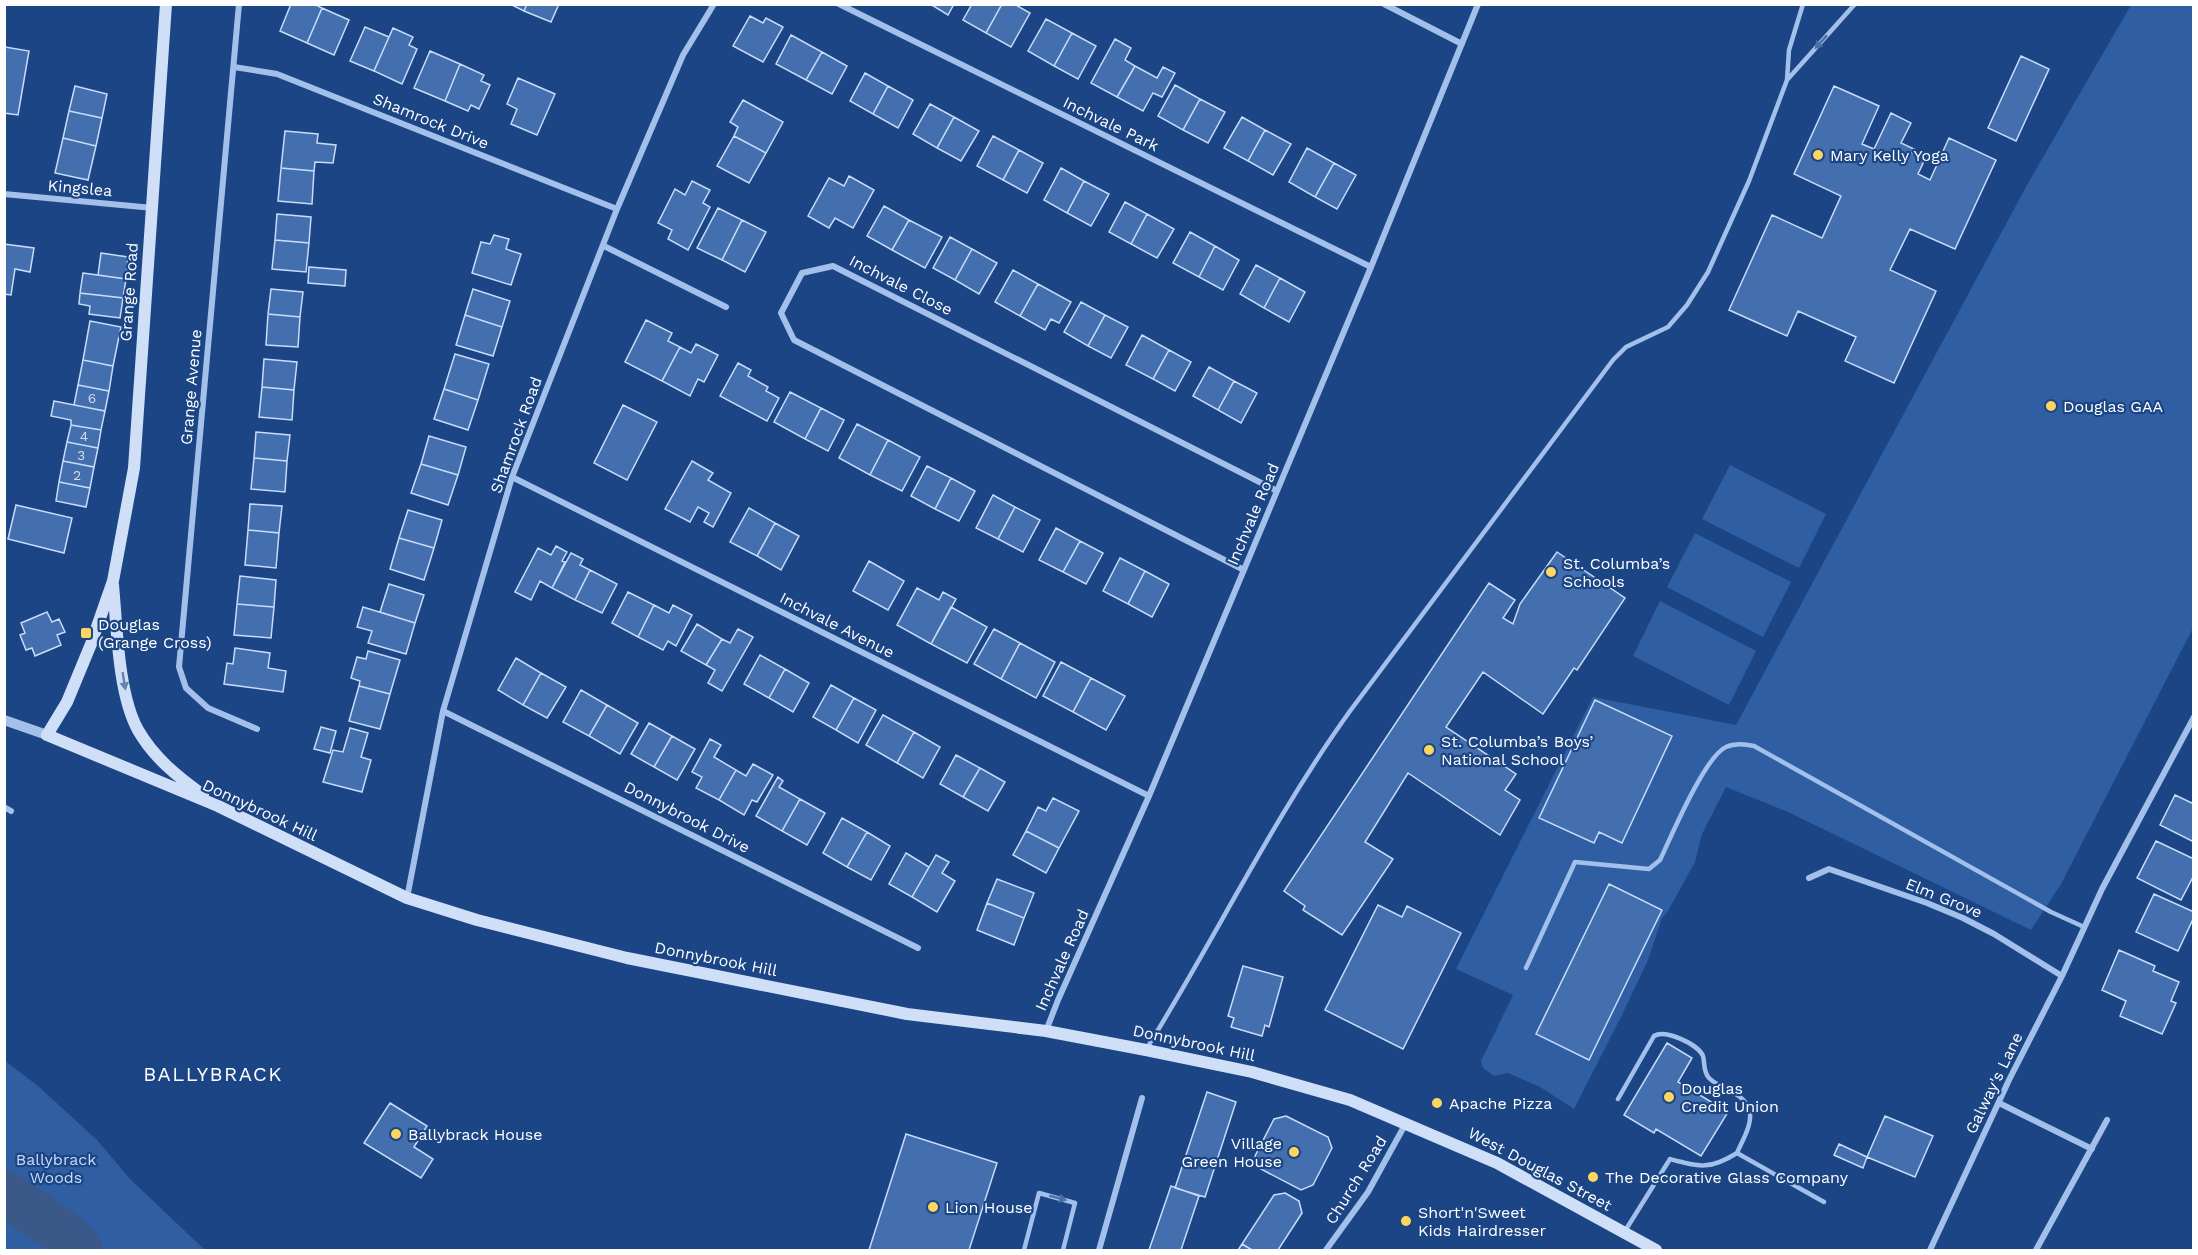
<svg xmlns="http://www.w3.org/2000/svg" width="2198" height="1255" font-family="'Work Sans',sans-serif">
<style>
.green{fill:#2f5ea3}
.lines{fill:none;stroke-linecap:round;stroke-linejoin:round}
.river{stroke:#3b5988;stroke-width:46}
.building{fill:#446fae;stroke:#c8dbf8;stroke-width:1.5}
.service{stroke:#a3c0eb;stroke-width:4.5}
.minor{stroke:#a3c0eb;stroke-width:6}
.tertiary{stroke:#a3c0eb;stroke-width:10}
.secondary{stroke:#cfdff8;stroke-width:12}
.oneway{fill:#4b70a9}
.oneway2{fill:#6483b3}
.poi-dot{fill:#fcd660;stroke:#1c4585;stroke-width:2}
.labels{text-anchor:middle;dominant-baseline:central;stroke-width:4.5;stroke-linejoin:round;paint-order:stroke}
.number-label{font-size:14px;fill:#d0dbeb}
.street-label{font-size:16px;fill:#fff;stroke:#1c4585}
.poi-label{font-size:16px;fill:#fff;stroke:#1c4585;text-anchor:start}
.park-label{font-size:16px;fill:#c8dbf8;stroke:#1c4585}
.quarter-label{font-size:20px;letter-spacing:1.5px;fill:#fff;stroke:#1c4585}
</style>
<rect width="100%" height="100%" fill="#1c4585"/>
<!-- green -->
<path class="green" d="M2131 5H2193V628L2061 884 2031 930 1788 812 1726 787 1702 834 1695 862 1668 911 1662 918 1648 960 1622 1015 1574 1109 1540 1087 1508 1073 1494 1076 1483 1068 1481 1061 1513 995 1456 969 1593 697 1736 725 2027 185Z
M1730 465 1826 514 1799 568 1702 519Z
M1695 533 1791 582 1763 637 1667 587Z
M1660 601 1756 651 1729 705 1633 656Z
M4 1060 38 1086 97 1140 131 1180 205 1250H5Z"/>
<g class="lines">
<!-- river -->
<path class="river" d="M4 1193 61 1231 80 1250"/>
</g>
<!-- building -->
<path class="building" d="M291 4H314L322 8 307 43 280 31Z
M510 4H527L524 11Z
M527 4H559L551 22 524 11Z
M930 4H954L948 15Z
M972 4H1002L986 33 963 20Z
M1002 4H1014L1030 13 1011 47 986 33Z
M322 8 349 20 334 55 307 43Z
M750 16 763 23 766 18 783 27 763 62 733 46Z
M1046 19 1072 33 1054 66 1028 51Z
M365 27 389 37 374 71 350 61Z
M393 28 413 37 409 45 417 49 402 84 374 71Z
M1072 33 1096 46 1078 79 1054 66Z
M791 35 822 52 806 80 776 64Z
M1115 39 1131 48 1125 60 1135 66 1117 97 1091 83Z
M5 47 29 51 18 115 4 113Z
M430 51 460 64 445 101 414 88Z
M822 52 847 66 832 94 806 80Z
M2021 56 2049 69 2016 141 1988 128Z
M460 64 484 75 481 81 490 85 479 109 471 105 468 111 445 101Z
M1135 66 1157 78 1163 67 1175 73 1162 97 1153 93 1143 111 1117 97Z
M865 73 888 86 873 114 850 101Z
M518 78 555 94 537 135 511 124 517 109 507 104Z
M1175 85 1200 99 1183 130 1158 116Z
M75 86 107 94 102 118 69 111Z
M888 86 913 100 898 128 873 114Z
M1834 86 1879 106 1862 144 1874 149 1891 113 1911 123 1901 143 1914 149 1912 153 1925 159 1918 174 1930 180 1949 138 1996 160 1955 249 1910 229 1890 270 1936 291 1894 383 1845 361 1856 337 1798 311 1787 336 1729 310 1772 215 1822 238 1841 196 1794 174Z
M1200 99 1225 112 1208 143 1183 130Z
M743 100 783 122 766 153 734 136 738 127 730 122Z
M930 104 954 117 937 148 913 134Z
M69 111 102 118 96 146 63 138Z
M954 117 979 131 961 161 937 148Z
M1242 117 1265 130 1248 161 1224 148Z
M1265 130 1291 144 1273 175 1248 161Z
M285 131 318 134 317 143 336 145 333 163 315 162 314 171 281 168Z
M734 136 766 153 749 183 717 166Z
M993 136 1019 150 1003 180 977 166Z
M63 138 96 146 88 180 55 173Z
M1307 148 1334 163 1315 197 1289 182Z
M1019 150 1043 163 1027 193 1003 180Z
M1334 163 1356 175 1337 209 1315 197Z
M281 168 314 171 312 204 278 201Z
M1061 168 1084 181 1067 213 1044 200Z
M849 176 874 190 853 228 835 218 829 228 808 216 829 178 844 186Z
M692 181 710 190 703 203 710 207 688 250 668 239 672 230 658 223 675 189 685 195Z
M1084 181 1109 194 1091 226 1067 213Z
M1125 202 1147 214 1131 244 1109 232Z
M884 206 909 220 892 250 867 236Z
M718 208 742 220 722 260 697 248Z
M277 214 311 217 309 243 275 240Z
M1147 214 1174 229 1157 258 1131 244Z
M742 220 766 232 745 272 722 260Z
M909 220 942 237 925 268 892 250Z
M1190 232 1215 246 1199 277 1173 263Z
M494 235 509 239 506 249 521 254 511 285 472 273 481 242 490 244Z
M950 237 972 249 955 280 933 268Z
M275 240 309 243 306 272 272 269Z
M4 244 34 248 30 272 15 269 11 295 4 294Z
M1215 246 1239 260 1223 290 1199 277Z
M972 249 997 263 979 294 955 280Z
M101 253 128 257 126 279 98 275Z
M1256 265 1280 278 1264 308 1240 294Z
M309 267 346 270 345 286 308 283Z
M1013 270 1038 284 1020 316 995 302Z
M83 273 126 279 123 298 80 293Z
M1280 278 1305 292 1289 322 1264 308Z
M1038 284 1071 302 1059 323 1051 319 1045 330 1020 316Z
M271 289 303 292 300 317 268 314Z
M473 289 510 301 502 327 465 315Z
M80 293 123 298 120 318 89 314 90 306 79 304Z
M1081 302 1105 315 1088 346 1064 332Z
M268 314 300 317 298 347 266 345Z
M465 315 502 327 493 356 456 345Z
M1105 315 1128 327 1111 358 1088 346Z
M646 320 672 333 668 341 680 347 662 381 625 362Z
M90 321 121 327 113 366 83 360Z
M1142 335 1169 350 1153 379 1126 365Z
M696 344 718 355 704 382 698 379 690 396 662 381 680 347 691 353Z
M1169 350 1191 362 1175 391 1153 379Z
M455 354 489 364 478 400 444 389Z
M264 359 297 362 294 390 262 387Z
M83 360 113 366 109 391 78 385Z
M738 363 751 370 748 376 768 387 766 391 779 398 767 421 720 396Z
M1209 367 1234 381 1218 410 1193 396Z
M1234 381 1257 393 1241 423 1218 410Z
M78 385 109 391 105 411 74 405Z
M262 387 294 390 292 420 259 417Z
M444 389 478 400 468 430 434 419Z
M790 392 821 408 805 439 774 422Z
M54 401 105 411 101 430 71 425V420L51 416Z
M623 405 657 422 627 480 594 463Z
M821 408 844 420 828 451 805 439Z
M857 424 888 440 870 475 839 458Z
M71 425 101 430 98 448 67 442Z
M256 432 290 435 287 461 254 458Z
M429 436 466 447 458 475 421 464Z
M888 440 920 457 902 491 870 475Z
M67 442 98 448 94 467 63 461Z
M254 458 287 461 285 492 251 489Z
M63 461 94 467 90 488 59 482Z
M692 461 713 473 708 480 731 493 713 527 704 522 709 513 698 507 690 522 665 509Z
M421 464 458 475 448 505 411 493Z
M927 466 951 478 935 509 911 496Z
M951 478 975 491 959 521 935 509Z
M59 482 90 488 86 507 56 501Z
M993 495 1015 507 998 539 976 528Z
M250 504 282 506 279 533 248 530Z
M16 505 72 518 64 553 8 539Z
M1015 507 1040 520 1023 552 998 539Z
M749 508 775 523 757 556 730 542Z
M408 510 442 520 434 548 399 538Z
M775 523 799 536 781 570 757 556Z
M1056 528 1080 541 1063 572 1039 560Z
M248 530 279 533 276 568 245 565Z
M399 538 434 548 424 580 390 569Z
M1080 541 1103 553 1086 584 1063 572Z
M556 546 567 552 562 561 565 562 552 588 540 581 531 600 515 592 538 548 551 555Z
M1557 552 1625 598 1577 670 1574 668 1543 714 1483 672 1446 727 1516 774 1505 790 1520 800 1500 835 1408 773 1365 842 1393 859 1342 935 1303 910 1305 906 1284 891 1489 583 1515 600 1503 618 1513 624 1520 604Z
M571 553 583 559 580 565 590 570 575 600 552 588Z
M1120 558 1145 571 1128 604 1103 591Z
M869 561 904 581 888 610 853 591Z
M590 570 617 584 602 613 575 600Z
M1145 571 1169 584 1152 617 1128 604Z
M240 576 276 580 274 607 237 604Z
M389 584 424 595 415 623 380 612Z
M917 588 939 600 943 592 956 599 931 644 897 625Z
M628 592 654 605 638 637 612 623Z
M237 604 274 607 271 638 234 635Z
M654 605 669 613 673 605 692 615 676 646 668 641 663 650 638 637Z
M363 607 415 623 406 654 368 643 372 631 357 627Z
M951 607 987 627 967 663 931 644Z
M47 612 52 622 59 619 65 632 57 635 61 645 35 656 32 648 26 650 20 635 25 633 21 623Z
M697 624 722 639 706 665 681 651Z
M738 629 753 637 722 691 708 683 715 670 706 665 722 639 730 643Z
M994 629 1020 643 1001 679 974 664Z
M1020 643 1055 662 1036 698 1001 679Z
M235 648 270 653 268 668 286 671 283 692 224 684 227 663 233 664Z
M368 651 400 660 390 694 359 686 360 681 351 678 357 657 366 659Z
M760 655 785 669 769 698 744 684Z
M516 658 541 673 523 705 498 690Z
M1061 662 1091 678 1073 712 1043 696Z
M785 669 809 683 793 712 769 698Z
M541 673 566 687 547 718 523 705Z
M1091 678 1125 696 1106 730 1073 712Z
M831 685 854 698 836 730 813 717Z
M359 686 390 694 380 729 349 721Z
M581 690 607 705 589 736 563 722Z
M854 698 876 710 858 743 836 730Z
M1595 700 1672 736 1622 843 1599 832 1594 843 1539 818Z
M607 705 638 723 620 754 589 736Z
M883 715 914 732 897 763 866 745Z
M649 723 672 736 654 767 631 754Z
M321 727 336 731 330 753 314 749Z
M350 728 368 733 361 757 371 760 362 792 323 782 333 750 343 752Z
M914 732 940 747 923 778 897 763Z
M672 736 695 749 677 780 654 767Z
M710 739 721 745 714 757 736 770 719 800 696 788 702 777 692 772Z
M956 755 980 768 963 797 940 784Z
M753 764 773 775 757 802 752 800 744 815 719 800 736 770 746 776Z
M980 768 1005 782 988 811 963 797Z
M778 777 783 781 779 787 800 799 782 831 756 816Z
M2175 795 2194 804V842L2160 825Z
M1053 798 1079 811 1059 848 1026 831 1038 807 1046 811Z
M800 799 825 813 807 845 782 831Z
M842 818 867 832 847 867 823 853Z
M1026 831 1059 848 1046 873 1013 855Z
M867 832 890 846 871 880 847 867Z
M2156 841 2194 859V875L2181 900 2137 878Z
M906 853 929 867 912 897 889 884Z
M936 855 949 862 942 873 955 881 937 912 912 897Z
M997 879 1034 893 1024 918 987 903Z
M1609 884 1662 910 1589 1060 1536 1034Z
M2154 894 2194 912V917L2178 951 2136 932Z
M987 903 1024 918 1014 945 977 930Z
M1378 905 1402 917 1407 906 1461 933 1403 1049 1325 1010Z
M2119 950 2155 966 2153 971 2179 982 2171 1001 2176 1003 2162 1034 2120 1016 2126 1001 2102 990Z
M1243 966 1283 977 1269 1027 1265 1025 1262 1036 1231 1027 1234 1018 1228 1016Z
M1667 1043 1692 1058 1678 1082 1728 1112 1701 1156 1656 1129 1654 1133 1624 1115Z
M1207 1092 1236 1102 1205 1197 1175 1188Z
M390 1103 427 1126 414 1147 433 1159 421 1178 364 1143Z
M1286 1116 1328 1137 1332 1148 1313 1185 1301 1190 1259 1168 1255 1156 1274 1119Z
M1885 1116 1933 1136 1915 1177 1867 1157Z
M906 1134 997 1163 969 1250H869Z
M1839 1144 1867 1157 1863 1168 1834 1155Z
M1171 1186 1199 1196 1181 1250H1149Z
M1285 1193 1299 1201 1302 1213 1278 1250H1252L1242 1244 1274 1195Z
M1242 1244 1252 1250H1238Z"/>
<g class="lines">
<!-- service -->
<path class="service" d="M1787 80 1855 4
M1526 968 1575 862 1649 869 1660 860C1671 837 1705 756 1726 747 1735 743 1745 744 1754 746L2051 912 2084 927
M1147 1048C1216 937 1273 818 1350 711L1613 360 1626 347 1668 327 1687 305 1708 272 1749 181 1787 80 1789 50 1803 4
M1618 1099 1654 1036C1665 1029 1698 1044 1703 1056 1705 1063 1703 1072 1709 1078 1721 1090 1742 1091 1749 1109 1754 1122 1742 1141 1737 1153
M1625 1231 1670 1159C1700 1167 1710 1170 1737 1153L1824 1202
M1024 1250 1039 1193 1075 1203 1063 1250"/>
<!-- minor -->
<path class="minor" d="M239 4 179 667 186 688 208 708 257 729
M839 4 1371 267
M1384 4 1462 44
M234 67 277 74 617 209
M4 194 153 208
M604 246 726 307
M512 477 1149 796
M1244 570 794 340 781 313 802 273 833 266 1277 491
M443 711 918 948
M4 807 11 811
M1809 878 1829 869 1927 903 1963 918 1994 934 2062 976
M407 898 443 711 512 477 617 209 683 55 714 4
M1046 1031 1058 1000 1149 796 1371 267 1478 4
M1999 1103 2092 1149
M1099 1250 1142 1098
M1326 1250 1368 1192 1406 1123
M1930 1250 2009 1080 2062 976 2102 889 2194 717
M2036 1250 2107 1120"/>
<!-- tertiary -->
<path class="tertiary" d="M4 720 47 735"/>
<!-- secondary -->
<path class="secondary" d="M166 4 134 468 113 581 91 644 67 702 47 735 218 806 407 898 477 920 627 958 907 1014 1046 1031 1146 1050 1252 1072 1350 1100 1497 1163 1656 1250
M113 585C117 627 118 694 138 730 154 758 178 777 203 795"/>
</g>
<!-- one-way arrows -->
<defs><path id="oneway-solid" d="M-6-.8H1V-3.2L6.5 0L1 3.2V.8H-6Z" transform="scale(1.5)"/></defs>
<g class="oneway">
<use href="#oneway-solid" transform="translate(1821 42) rotate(132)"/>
<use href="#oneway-solid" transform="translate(1058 1198) rotate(15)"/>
</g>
<use class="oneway2" href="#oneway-solid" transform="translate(124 681) rotate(81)"/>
<!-- markers -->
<g class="poi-dot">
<circle cx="1818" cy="155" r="6"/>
<circle cx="2051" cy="406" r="6"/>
<circle cx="1551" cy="572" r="6"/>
<rect x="80" y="627" width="12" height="12" rx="3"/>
<circle cx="1429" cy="750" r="6"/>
<circle cx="1669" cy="1097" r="6"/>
<circle cx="1437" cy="1103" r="6"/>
<circle cx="396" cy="1134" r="6"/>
<circle cx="1294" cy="1152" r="6"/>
<circle cx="1593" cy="1177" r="6"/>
<circle cx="933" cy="1207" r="6"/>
<circle cx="1406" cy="1221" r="6"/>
</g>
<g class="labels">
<!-- number labels -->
<g class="number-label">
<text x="92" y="398">6</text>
<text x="84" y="436">4</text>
<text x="81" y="455">3</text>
<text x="77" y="475">2</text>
</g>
<!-- street labels -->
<g class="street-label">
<text transform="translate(431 121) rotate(22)">Shamrock Drive</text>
<text transform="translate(1111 124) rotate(26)">Inchvale Park</text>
<text transform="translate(80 188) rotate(5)">Kingslea</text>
<text transform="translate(901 285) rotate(27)">Inchvale Close</text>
<text transform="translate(129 292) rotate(-86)">Grange Road</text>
<text transform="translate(191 387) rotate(-85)">Grange Avenue</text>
<text transform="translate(516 435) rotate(-70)">Shamrock Road</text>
<text transform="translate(1253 514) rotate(-67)">Inchvale Road</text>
<text transform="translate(837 625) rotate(27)">Inchvale Avenue</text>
<text transform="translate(260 810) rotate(25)">Donnybrook Hill</text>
<text transform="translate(687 817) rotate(27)">Donnybrook Drive</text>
<text transform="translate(1944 898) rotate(22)">Elm Grove</text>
<text transform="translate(716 959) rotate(11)">Donnybrook Hill</text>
<text transform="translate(1062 960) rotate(-66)">Inchvale Road</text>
<text transform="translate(1194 1043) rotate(12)">Donnybrook Hill</text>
<text transform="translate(1994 1083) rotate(-64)">Galway's Lane</text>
<text transform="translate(1540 1169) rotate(28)">West Douglas Street</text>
<text transform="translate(1356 1180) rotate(-58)">Church Road</text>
</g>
<!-- poi labels -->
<g class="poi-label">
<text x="1830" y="155">Mary Kelly Yoga</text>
<text x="2063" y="406">Douglas GAA</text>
<text x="1563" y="563">St. Columba’s<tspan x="1563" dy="18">Schools</tspan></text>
<text x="98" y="624">Douglas<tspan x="98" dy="18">(Grange Cross)</tspan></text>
<text x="1441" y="741">St. Columba’s Boys’<tspan x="1441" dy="18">National School</tspan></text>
<text x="1681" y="1088">Douglas<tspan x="1681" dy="18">Credit Union</tspan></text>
<text x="1449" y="1103">Apache Pizza</text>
<text x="408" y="1134">Ballybrack House</text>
<text x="1282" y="1143" text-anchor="end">Village<tspan x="1282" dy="18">Green House</tspan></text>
<text x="1605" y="1177">The Decorative Glass Company</text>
<text x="945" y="1207">Lion House</text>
<text x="1418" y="1212">Short'n'Sweet<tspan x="1418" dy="18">Kids Hairdresser</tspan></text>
</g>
<!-- park labels -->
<g class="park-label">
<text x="56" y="1159">Ballybrack<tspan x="56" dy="18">Woods</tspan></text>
</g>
<!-- quarter labels -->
<g class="quarter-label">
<text x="213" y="1074">BALLYBRACK</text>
</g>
</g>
<!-- border -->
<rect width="2198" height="1255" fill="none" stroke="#ffffff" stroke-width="12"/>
</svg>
